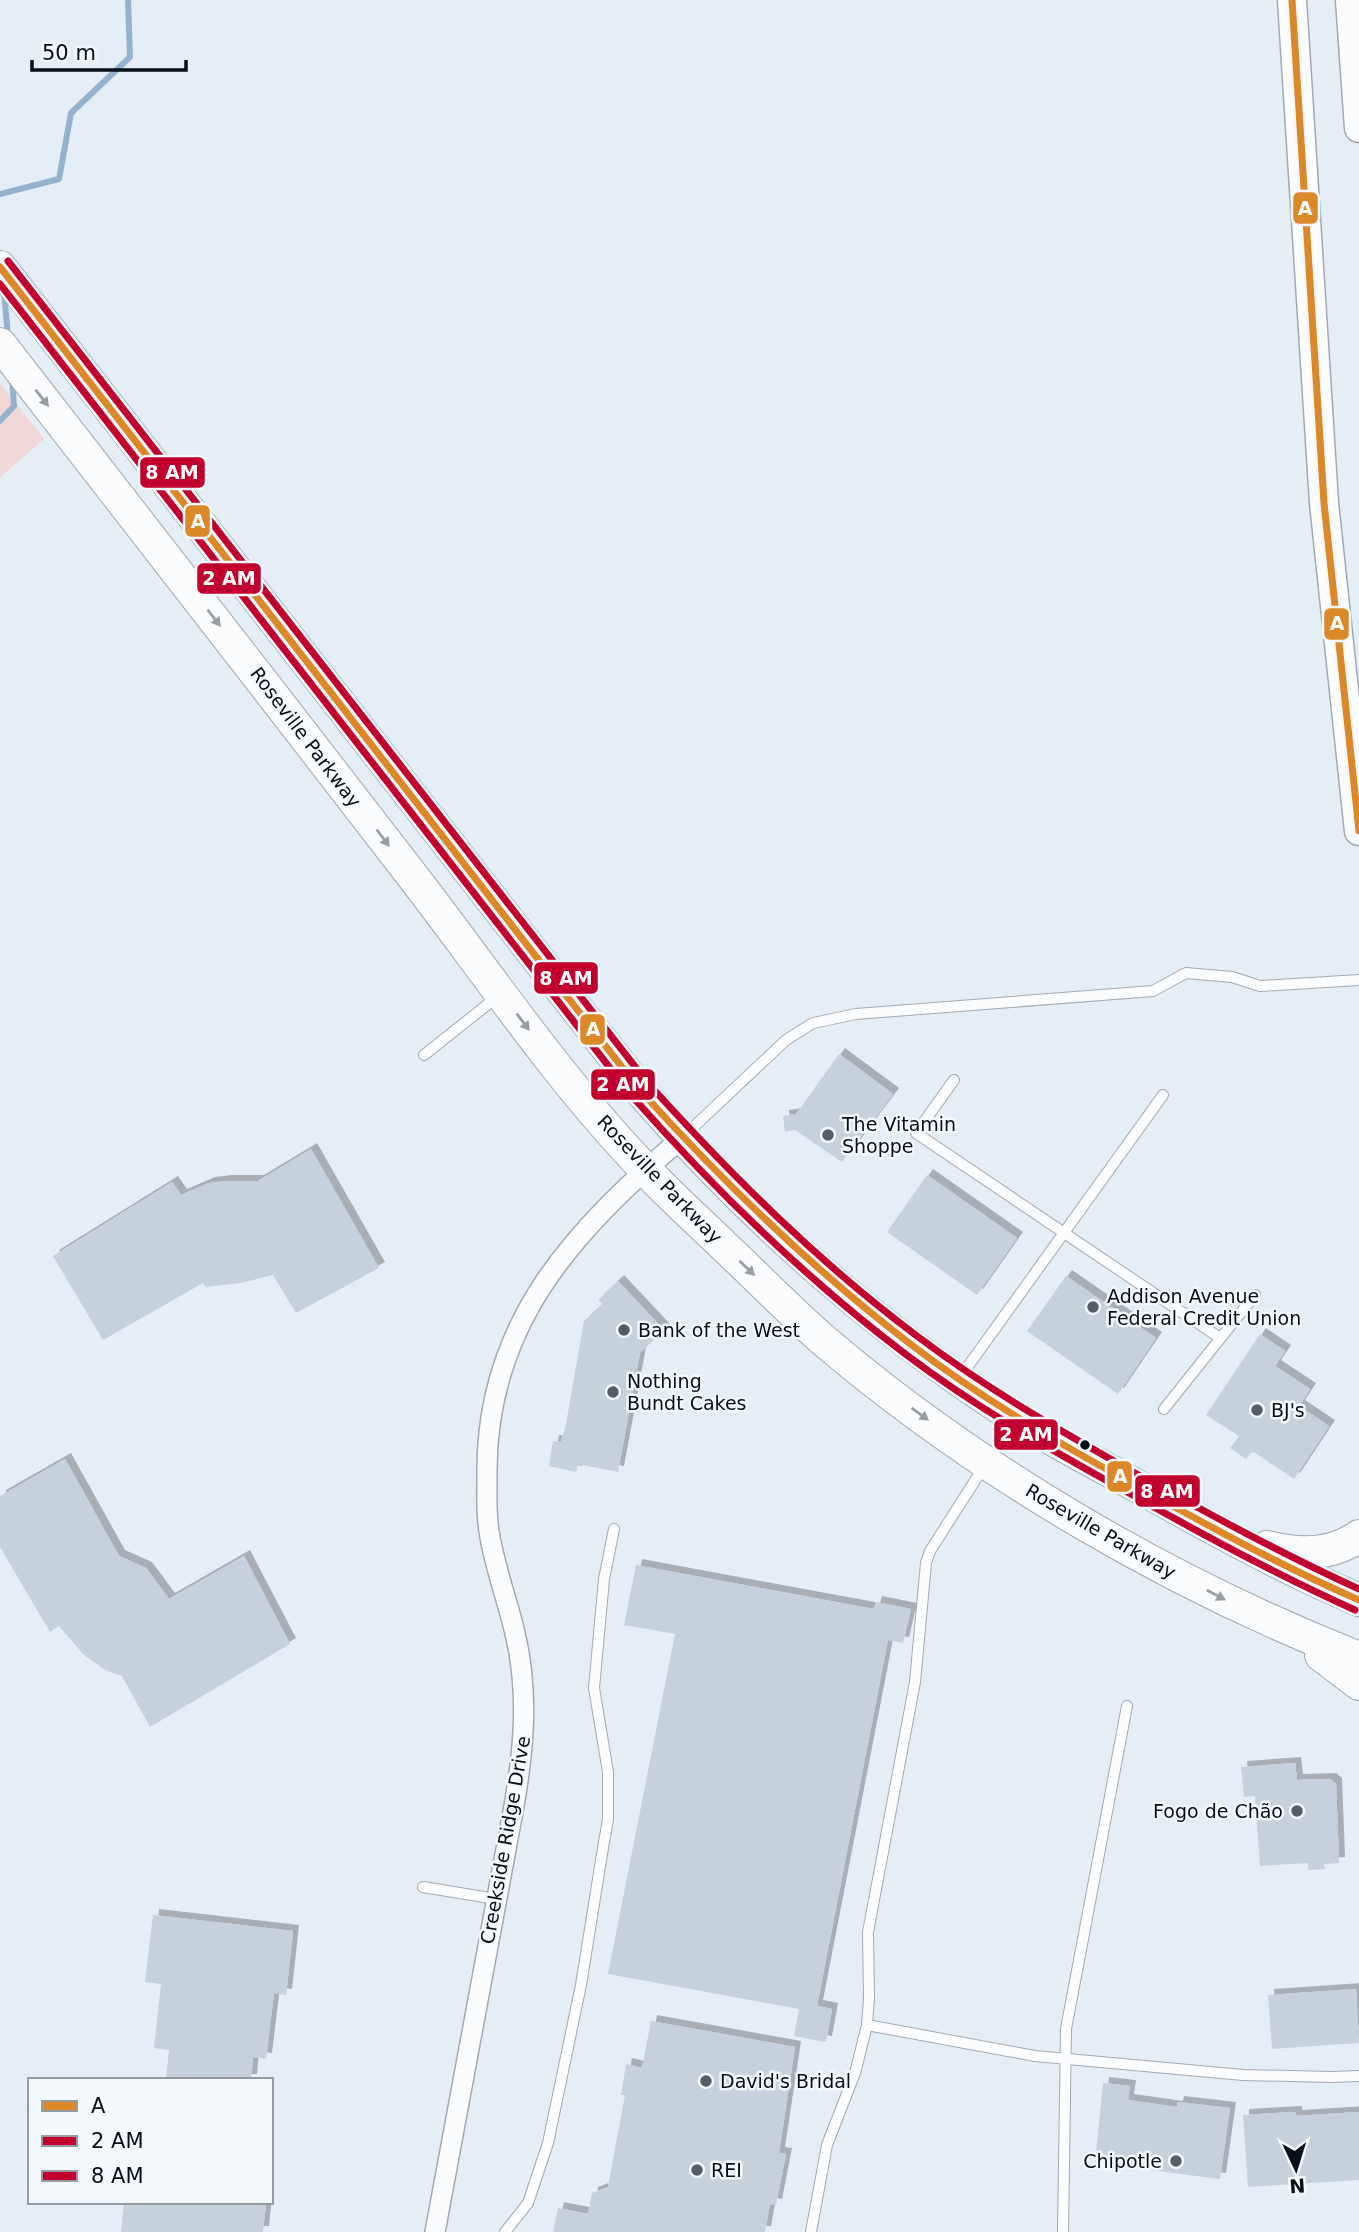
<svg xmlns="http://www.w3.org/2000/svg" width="1359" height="2232" font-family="'DejaVu Sans',sans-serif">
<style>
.green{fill:#f1d7d7}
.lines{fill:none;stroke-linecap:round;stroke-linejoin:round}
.stream{stroke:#96b1cd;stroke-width:6}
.building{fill:#c6d1dc;filter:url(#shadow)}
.service-casing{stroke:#a2a9b1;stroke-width:12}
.minor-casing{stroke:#a2a9b1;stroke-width:22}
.secondary-casing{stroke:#a2a9b1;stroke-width:31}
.primary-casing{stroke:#a2a9b1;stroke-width:34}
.service{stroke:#fbfcfe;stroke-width:10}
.minor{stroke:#fbfcfe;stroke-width:19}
.secondary{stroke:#fbfcfe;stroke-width:28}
.primary{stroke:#fbfcfe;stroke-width:32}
.bus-1-casing{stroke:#f4f9fd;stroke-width:12}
.bus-2-casing{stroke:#f4f9fd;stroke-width:12}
.bus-3-casing{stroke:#f4f9fd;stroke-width:12}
.bus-1{stroke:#dc8728;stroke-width:7}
.bus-2{stroke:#c2002e;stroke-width:7}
.bus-3{stroke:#c2002e;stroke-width:7}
.oneway{fill:#999da1}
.poi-dot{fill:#555c63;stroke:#f4f9fd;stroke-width:2.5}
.bus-dot{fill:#070e15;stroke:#f4f9fd;stroke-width:2.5}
.labels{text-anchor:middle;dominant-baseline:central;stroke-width:5;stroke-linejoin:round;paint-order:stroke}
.street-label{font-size:19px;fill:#070e15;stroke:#f4f9fd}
.poi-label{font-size:19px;fill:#070e15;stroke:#f4f9fd;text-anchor:start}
.line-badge{stroke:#f4f9fd;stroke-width:2.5}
.badge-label{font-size:19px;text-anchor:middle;font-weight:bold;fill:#fff}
</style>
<defs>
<filter id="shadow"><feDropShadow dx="6" dy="-6" stdDeviation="0" flood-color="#0004"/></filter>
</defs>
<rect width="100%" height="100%" fill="#e5edf5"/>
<!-- green -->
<path class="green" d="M0 383 44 439 0 477Z"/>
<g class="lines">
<!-- stream -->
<path class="stream" d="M0 194 59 179 71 113 130 57 128 0
M4 292 8 337
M0 421 14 406 12 379"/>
</g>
<!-- building -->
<path class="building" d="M839 1054 893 1094 842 1162 795 1130 785 1132 783 1116 796 1114Z
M311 1149 379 1268 296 1313 273 1275 241 1283 206 1287 203 1283 103 1340 53 1256 172 1182 181 1195 209 1183 226 1181H258Z
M927 1175 1017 1238 977 1295 887 1232Z
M1066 1276 1156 1338 1118 1394 1027 1331Z
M618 1281 664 1330 640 1353 618 1472 578 1464 576 1472 549 1466 553 1441 561 1442 566 1424 584 1321 603 1304 598 1300Z
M1260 1334 1285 1351 1275 1366 1310 1389 1299 1406 1329 1426 1294 1479 1252 1451 1246 1459 1230 1448 1239 1436 1206 1415Z
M65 1459 119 1556 146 1568 169 1599 244 1556 290 1644 150 1727 122 1676 105 1670 84 1655 59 1626 50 1632 0 1547V1496Z
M636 1565 874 1609 876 1602 911 1609 903 1643 888 1640 817 2006 832 2009 826 2042 794 2036 799 2009 608 1974 675 1634 624 1625Z
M1295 1763 1297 1780 1330 1779 1336 1784 1339 1863 1324 1864 1325 1869 1308 1870V1863L1260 1866 1255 1796 1244 1797 1241 1767Z
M153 1915 293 1931 286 1995 274 1993 266 2059 253 2057 251 2080H166L169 2050 154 2048 161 1984 145 1982Z
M1356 1989 1359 2043 1272 2049 1268 1995Z
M651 2021 795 2047 779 2153 786 2154 776 2205 770 2204 765 2232H553L558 2208 588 2214 592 2193 608 2187 625 2095H621L626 2064 642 2068Z
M1103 2083 1130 2086 1128 2100 1177 2107 1178 2102 1230 2108 1220 2179 1095 2163Z
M1296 2112V2116L1359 2112V2180L1248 2187 1243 2115Z
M124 2202H266L263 2232H121Z"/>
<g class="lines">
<defs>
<path id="service" d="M424 1055 497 997
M954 1080 916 1133 1220 1338
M685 1135 786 1040 813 1023 856 1014 1153 991 1186 973 1232 977 1260 986 1359 980
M961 1376 1163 1095
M1164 1409 1255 1295
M423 1887 496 1899
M867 2025 1035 2056 1243 2075 1331 2077 1359 2076
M505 2232 528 2203 548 2143 581 1985 602 1854 608 1819V1772L594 1688 604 1579 614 1529
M811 2232 827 2145 855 2073 867 2025 869 1998 868 1932 915 1682 926 1563 930 1551 985 1465
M1063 2232 1066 2029 1127 1706"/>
<path id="minor" d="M435 2232 514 1806C524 1748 529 1692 515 1633 507 1599 494 1565 489 1531 486 1513 487 1495 487 1478 484 1325 573 1231 682 1138"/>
<path id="secondary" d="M1292 0 1324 503 1359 831
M1350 0 1359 128"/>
<path id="primary" d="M0 267 639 1089C748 1214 872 1326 1013 1416 1053 1441 1096 1463 1137 1486 1210 1527 1282 1567 1359 1600
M0 344C139 521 276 700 414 878 488 974 557 1077 641 1165 667 1193 696 1219 724 1246 757 1277 788 1309 822 1339 978 1472 1169 1583 1359 1658
M1267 1547C1299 1555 1332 1556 1359 1536
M1321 1655 1359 1684"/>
</defs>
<!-- service casing -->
<use href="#service" class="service-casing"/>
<!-- minor casing -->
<use href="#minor" class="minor-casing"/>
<!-- secondary casing -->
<use href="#secondary" class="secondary-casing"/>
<!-- primary casing -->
<use href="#primary" class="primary-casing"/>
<!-- service -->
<use href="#service" class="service"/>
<!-- minor -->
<use href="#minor" class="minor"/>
<!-- secondary -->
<use href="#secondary" class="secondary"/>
<!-- primary -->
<use href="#primary" class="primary"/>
<defs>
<path id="bus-1" d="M1292 0 1324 503 1359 831
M0 267 639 1089C722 1181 810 1267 909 1343 979 1397 1055 1441 1133 1484 1207 1525 1281 1566 1359 1600"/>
<path id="bus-2" d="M0 284 631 1095C714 1189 804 1277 904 1353 975 1407 1051 1450 1129 1493 1203 1535 1277 1575 1355 1610"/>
<path id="bus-3" d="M8 261 647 1082C730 1174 818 1262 917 1336 988 1390 1064 1433 1142 1477 1213 1516 1284 1555 1359 1589"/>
</defs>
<!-- bus-1 casing -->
<use href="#bus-1" class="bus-1-casing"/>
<!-- bus-2 casing -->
<use href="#bus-2" class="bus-2-casing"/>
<!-- bus-3 casing -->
<use href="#bus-3" class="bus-3-casing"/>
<!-- bus-1 -->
<use href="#bus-1" class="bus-1"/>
<!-- bus-2 -->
<use href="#bus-2" class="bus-2"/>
<!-- bus-3 -->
<use href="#bus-3" class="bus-3"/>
</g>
<!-- one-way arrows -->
<defs><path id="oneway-solid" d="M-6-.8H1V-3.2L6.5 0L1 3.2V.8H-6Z" transform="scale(1.75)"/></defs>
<g class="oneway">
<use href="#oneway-solid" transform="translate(42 398) rotate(52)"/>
<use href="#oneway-solid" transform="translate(214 618) rotate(52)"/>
<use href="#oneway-solid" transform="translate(383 838) rotate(53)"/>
<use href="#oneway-solid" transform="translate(523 1022) rotate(53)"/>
<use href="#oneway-solid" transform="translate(747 1268) rotate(44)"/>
<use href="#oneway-solid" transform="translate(920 1414) rotate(36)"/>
<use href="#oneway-solid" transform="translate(1216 1595) rotate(28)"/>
</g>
<!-- markers -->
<g class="poi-dot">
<circle cx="828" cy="1135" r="7"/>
<circle cx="1093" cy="1307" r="7"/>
<circle cx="624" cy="1330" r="7"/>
<circle cx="613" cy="1392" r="7"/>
<circle cx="1257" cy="1410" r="7"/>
<circle cx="1297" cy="1811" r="7"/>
<circle cx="706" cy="2081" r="7"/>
<circle cx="1176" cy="2161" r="7"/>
<circle cx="697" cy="2170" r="7"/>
</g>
<circle class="bus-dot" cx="1085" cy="1445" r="6"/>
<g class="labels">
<!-- street labels -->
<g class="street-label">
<text transform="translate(306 737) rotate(53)">Roseville Parkway</text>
<text transform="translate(660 1179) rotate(46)">Roseville Parkway</text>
<text transform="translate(1101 1531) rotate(30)">Roseville Parkway</text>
<text transform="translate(505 1840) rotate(-80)">Creekside Ridge Drive</text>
</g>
<!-- poi labels -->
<g class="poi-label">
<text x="842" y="1124">The Vitamin<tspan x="842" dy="22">Shoppe</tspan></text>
<text x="1107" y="1296">Addison Avenue<tspan x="1107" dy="22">Federal Credit Union</tspan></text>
<text x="638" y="1330">Bank of the West</text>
<text x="627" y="1381">Nothing<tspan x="627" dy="22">Bundt Cakes</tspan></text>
<text x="1271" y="1410">BJ's</text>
<text x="1283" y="1811" text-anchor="end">Fogo de Chão</text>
<text x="720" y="2081">David's Bridal</text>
<text x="1162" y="2161" text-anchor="end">Chipotle</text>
<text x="711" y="2170">REI</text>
</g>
</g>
<g class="line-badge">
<rect x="1292" y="191" width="27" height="34" rx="7" fill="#dc8728"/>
<rect x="139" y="456" width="67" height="33" rx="7" fill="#c2002e"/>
<rect x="184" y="504" width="27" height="34" rx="7" fill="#dc8728"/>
<rect x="196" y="562" width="66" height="33" rx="7" fill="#c2002e"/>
<rect x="1323" y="607" width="27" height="34" rx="7" fill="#dc8728"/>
<rect x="533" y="961" width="66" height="34" rx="7" fill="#c2002e"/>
<rect x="579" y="1013" width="27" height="33" rx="7" fill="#dc8728"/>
<rect x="590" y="1068" width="66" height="33" rx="7" fill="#c2002e"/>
<rect x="993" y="1418" width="66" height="33" rx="7" fill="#c2002e"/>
<rect x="1106" y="1460" width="27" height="33" rx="7" fill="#dc8728"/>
<rect x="1134" y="1474" width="67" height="34" rx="7" fill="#c2002e"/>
</g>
<g class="badge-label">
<text x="1305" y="215">A</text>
<text x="172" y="479">8 AM</text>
<text x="198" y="528">A</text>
<text x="229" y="585">2 AM</text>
<text x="1337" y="630">A</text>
<text x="566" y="985">8 AM</text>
<text x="593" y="1036">A</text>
<text x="623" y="1091">2 AM</text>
<text x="1026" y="1441">2 AM</text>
<text x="1120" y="1483">A</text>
<text x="1167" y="1498">8 AM</text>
</g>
<!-- legend -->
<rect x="28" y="2078" width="245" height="126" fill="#f4f9fd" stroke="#959ba0" stroke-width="2"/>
<rect x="42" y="2101" width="35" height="10" fill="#dc8728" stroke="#959ba0" stroke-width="2"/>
<text x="91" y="2113" font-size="21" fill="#070e15">A</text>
<rect x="42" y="2136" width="35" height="10" fill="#c2002e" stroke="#959ba0" stroke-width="2"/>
<text x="91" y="2148" font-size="21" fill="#070e15">2 AM</text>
<rect x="42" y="2171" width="35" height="10" fill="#c2002e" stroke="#959ba0" stroke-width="2"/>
<text x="91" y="2183" font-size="21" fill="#070e15">8 AM</text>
<!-- north arrow -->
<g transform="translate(1296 2169) rotate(176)" stroke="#f4f9fd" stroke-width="5" paint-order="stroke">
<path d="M0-5L12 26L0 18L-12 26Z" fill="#070e15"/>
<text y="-10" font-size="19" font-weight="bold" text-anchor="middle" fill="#070e15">N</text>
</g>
<!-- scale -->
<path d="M32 60v10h154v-10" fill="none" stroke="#070e15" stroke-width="3.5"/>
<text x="42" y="60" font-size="21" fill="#070e15" stroke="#f4f9fd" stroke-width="5" paint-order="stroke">50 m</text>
</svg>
